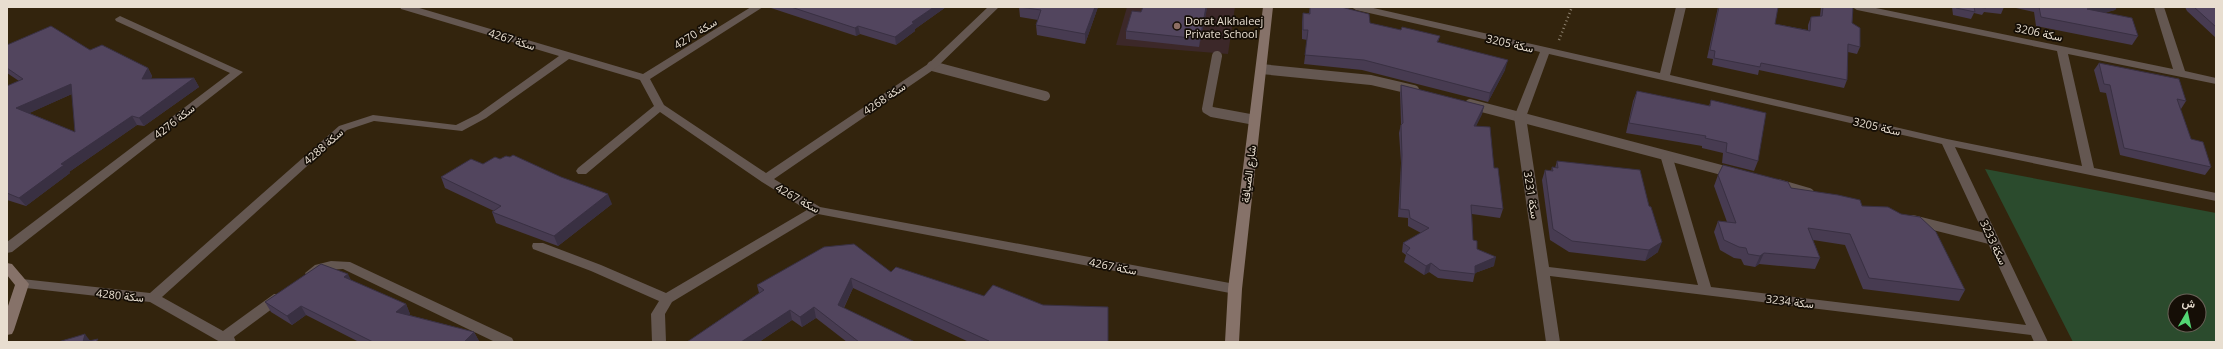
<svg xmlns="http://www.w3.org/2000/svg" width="2223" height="349" font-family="'Open Sans',Vazirmatn,sans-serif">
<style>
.education{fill:#3c2829}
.green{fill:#2b4b2d;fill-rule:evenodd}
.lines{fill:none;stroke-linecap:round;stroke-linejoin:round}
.path{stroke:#908471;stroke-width:2.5;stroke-dasharray:1 3;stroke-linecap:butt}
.lane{stroke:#645751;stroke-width:10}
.street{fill:#645751;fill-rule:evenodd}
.secondary{fill:#867269;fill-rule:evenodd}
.wall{fill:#473b51;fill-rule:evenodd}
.shaded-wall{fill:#393042}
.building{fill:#52455e;stroke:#393042;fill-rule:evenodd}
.education-dot{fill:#8d6e63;stroke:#150e06;stroke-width:1.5}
.labels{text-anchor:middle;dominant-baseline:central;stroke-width:3.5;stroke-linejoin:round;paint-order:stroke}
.poi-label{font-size:11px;fill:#e8ded0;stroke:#150e06;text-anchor:start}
.street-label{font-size:11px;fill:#e8ded0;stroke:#150e06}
</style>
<rect width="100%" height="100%" fill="#33240d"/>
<!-- education -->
<path class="education" d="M1127 7H1235L1228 54 1116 45Z"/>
<!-- green -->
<path class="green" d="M1985 169 2216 213V342H2073ZM2175 301H2199V325H2175Z"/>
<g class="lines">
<!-- path -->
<path class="path" d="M1559 40 1572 7"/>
<!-- lane -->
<path class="lane" d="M1217 56 1207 109 1212 112 1255 120
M932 66 1045 96
M1261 69 1371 80 1414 90
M1470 104 1733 173
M1778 184 1809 193
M1913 220 1993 240"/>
<!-- street -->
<path class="street" d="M400 7H416L643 74 751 7H763L650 79 664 105 766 173 928 64 988 7H999L936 68 774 179 820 207 1235 284 1240 286 1242 289 1240 292 1235 294 818 214 672 302 665 314 666 342H652L651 314 659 301 591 271 533 249 532 246 533 243H543L601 265 666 293 807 210 762 182 660 112 586 174H578L576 171 578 168 654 106 640 80 569 59 486 118 462 131 374 121 347 130 162 297 223 331 274 294H284L286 297 284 300 234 337 236 342H220L150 302 17 287 15 284 17 281 22 279 150 293 339 126 373 115 456 125 478 114 559 56 401 9Z
M1351 7H1369L1660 73 1676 7H1686L1670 75 1947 139 2082 166 2057 51 1857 10 1852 7H1871L2173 69 2154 7H2164L2185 71 2216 78V84L2068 54 2094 168 2216 193V201L1955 147 2048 342H2034L2031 335 1550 276 1560 342H1546L1514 117 1540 52 1356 10ZM1549 54 1942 144 2026 325 1711 287 1672 155 1666 151 1660 155 1698 285 1549 267 1526 117Z
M120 16 243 72 12 252 7 253V242L230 73 116 21 115 19Z
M331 261 350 262 512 338 514 342H495L343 269 328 270 312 277 307 276 305 273 315 265Z"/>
<!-- secondary -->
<path class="secondary" d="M1263 7H1273L1242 289 1239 342H1225L1228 289Z
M7 263 12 264 29 284 14 330 12 334 7 335V309L15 285 7 275Z"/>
</g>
<!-- wall -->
<path class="wall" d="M771 7H946L915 29V31L896 45 860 34 856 36 771 8Z
M1019 7H1098L1085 44 1037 35 1036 25 1038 20 1020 17Z
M1143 7H1207L1199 47 1126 39V31L1141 12Z
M1310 7 1370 23 1401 30 1440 36 1438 42 1505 70 1488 102 1362 70 1304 64 1307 40 1302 39V22L1303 13H1309Z
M1718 7H1778L1775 24 1808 30V25L1811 17 1820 16 1821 7H1853L1852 23 1860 47 1857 54 1848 52 1847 80 1844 88 1759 70 1758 75 1712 65 1713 59 1707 58Z
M1952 7H2004L2001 14 1984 12 1982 15 1974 13 1971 19 1953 15Z
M2016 7H2117L2115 10 2104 13 2138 36 2132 45 2036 26 2034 12 2016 8Z
M2185 7H2216V38L2187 11Z
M7 45 90 50 148 68 152 76 151 79 194 78 199 87 144 126 137 125 69 172 70 173 26 206 7 200V86L19 81 7 73ZM72 94 75 132 29 113Z
M2099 63 2186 101 2181 109 2180 108 2191 139 2211 167 2205 175 2120 155 2106 93 2100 92 2094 70Z
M1401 85 1484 106 1482 114 1476 126 1494 168 1503 209 1500 218 1472 214 1473 240 1477 249 1494 266 1475 273 1473 282 1438 278 1429 272 1424 275 1404 262 1406 255 1402 252 1403 243 1421 233 1408 226V218L1398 217 1401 163 1399 133 1401 124 1400 93Z
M1637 91 1709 106 1711 100 1758 161 1754 171 1722 163 1723 153 1702 148V146L1626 133 1633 101Z
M1557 161 1658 252 1645 261 1569 252 1550 240 1542 180 1545 170 1551 171 1552 167 1555 168Z
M1718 175 1791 188 1862 206 1965 290 1959 301 1863 289 1845 245 1813 240 1820 258 1815 269 1759 264 1755 267 1744 265 1741 259 1734 258 1720 250 1714 232 1718 221 1727 222 1714 186Z
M441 177 612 204 558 246 496 223 492 212 494 211 445 188Z
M891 272 1108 342H969L853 288 844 308 915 342H847L816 318 802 327 792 320 759 342H687L759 293 757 285Z
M351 280 406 304 410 314 409 315 474 332 479 341 478 342H359L306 315 292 325 271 312 265 302Z"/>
<!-- shaded-wall -->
<path class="shaded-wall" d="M934 7H946L915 29V31L896 45 895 37 912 22Z
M1095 7H1098L1085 44V34Z
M1206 7H1207V9L1199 47 1200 39Z
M2097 7H2117L2115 10 2083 18 2087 9Z
M858 26 860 34 856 36 855 28Z
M1508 60 1505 70 1488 102 1490 93Z
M148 68 152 76 147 87 142 79Z
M194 78 199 87 144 126 139 118Z
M71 84 76 92 21 117 16 108Z
M1484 106 1482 114 1472 134 1474 126Z
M132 116 137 125 69 172 70 173 26 206 19 198 61 164Z
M608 194 612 204 558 246 554 236Z
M1662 242 1658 252 1645 261 1649 250Z
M1764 253 1759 264 1755 267 1760 256Z
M1496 257 1494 266 1475 273V266Z
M1431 263 1429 272 1424 275 1426 266Z
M348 274 353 284 344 277Z
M851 278 853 288 840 315 838 305Z
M406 304 410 314 401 321 396 312Z
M301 306 306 315 292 325 287 316Z
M814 307 816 318 802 327 800 317Z
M790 310 792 320 759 342H741Z
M474 332 479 341 478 342H464Z
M85 334 91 342H83Z"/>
<!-- building -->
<path class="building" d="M791 7H934L912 22 914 23 895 37 858 26 855 28Z
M1019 7H1095L1085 34 1036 25 1041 10Z
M1143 7H1206L1200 39 1126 31 1132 11 1141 12Z
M1310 7H1341L1369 14 1370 23 1401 30 1402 27 1440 36 1437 42 1508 60 1490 93 1364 60 1305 55 1308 30H1303V13L1310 14Z
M1719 7H1778L1775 24 1810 31 1811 17 1822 16 1823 7H1853L1852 23 1860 28V47L1848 44 1847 80 1761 63 1760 67 1714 58 1715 51 1710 50Z
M1956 7H1974L1975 12 1956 8Z
M1978 7H1985L1986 8Z
M2039 7H2097L2087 9 2132 18 2138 36 2041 17Z
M2194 7H2216V27Z
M51 26 90 50 102 45 148 68 142 79 194 78 139 118 132 116 61 164 64 165 19 198 7 193V86L23 79 7 68V45ZM71 84 75 132 16 108Z
M2099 63 2179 79 2186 101 2177 99 2191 139 2203 142 2211 167 2124 148 2110 85 2104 84Z
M1401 85 1484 106 1474 126 1490 127 1494 168H1498L1503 209 1471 205 1473 240 1477 241V249L1496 257 1475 266V274L1440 270 1431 263 1426 266 1406 253 1410 248 1403 243 1429 228 1410 218 1409 210 1400 209 1402 155 1401 125 1403 123Z
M1637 91 1710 106 1711 100 1766 113 1758 161 1726 152 1727 143 1705 138 1706 136 1629 123Z
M513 155 561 177 608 194 554 236 492 212 501 206 441 177 471 159 483 164 495 157 500 159 506 156 510 157Z
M1557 161 1640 170 1649 206 1651 207 1662 242 1649 250 1572 241 1553 229 1545 170 1553 171 1552 167 1558 168Z
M1723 165 1788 182 1791 188 1838 195 1860 200 1862 206 1888 207 1901 214 1920 217 1936 232 1965 290 1869 278 1850 234 1808 228 1820 258 1764 253 1760 256 1748 254 1746 248 1739 247 1724 240 1718 221 1736 223 1718 175Z
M854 244 891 272 896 267 984 296 993 285 1043 305 1108 307V342H988L989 341 851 278 838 305 915 342H859L814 307 800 317 790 310 741 342H687L764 290 757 285 824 247Z
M321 264 348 274 344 277 406 304 396 312 474 332 464 342H373L301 306 287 316 265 302Z
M85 334 83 342H58Z
M98 339 96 342H84Z"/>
<!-- markers -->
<circle class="education-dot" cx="1177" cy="26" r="4"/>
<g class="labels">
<!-- poi labels -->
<g class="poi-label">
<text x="1185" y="20">Dorat Alkhaleej<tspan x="1185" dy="13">Private School</tspan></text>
</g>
<!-- street labels -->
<g class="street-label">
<text transform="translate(2039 32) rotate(12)">سكة 3206</text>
<text transform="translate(695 33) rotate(-32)">سكة 4270</text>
<text transform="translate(512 39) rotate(17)">سكة 4267</text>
<text transform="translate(1510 43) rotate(13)">سكة 3205</text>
<text transform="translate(884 98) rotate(-34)">سكة 4268</text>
<text transform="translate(174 121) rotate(-38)">سكة 4276</text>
<text transform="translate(1877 126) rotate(13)">سكة 3205</text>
<text transform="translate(323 146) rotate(-41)">سكة 4288</text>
<text transform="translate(1248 174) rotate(-83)">شارع الضيافة</text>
<text transform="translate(1532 195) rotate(81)">سكة 3231</text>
<text transform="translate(798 198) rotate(29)">سكة 4267</text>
<text transform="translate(1994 242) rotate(65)">سكة 3233</text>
<text transform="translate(1113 266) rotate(11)">سكة 4267</text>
<text transform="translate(120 295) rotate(6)">سكة 4280</text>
<text transform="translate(1790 301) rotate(7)">سكة 3234</text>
</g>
</g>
<!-- border -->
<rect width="2223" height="349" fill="none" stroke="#e8ded0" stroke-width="16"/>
<!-- north arrow -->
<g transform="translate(2187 313) rotate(9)"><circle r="19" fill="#150e06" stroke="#696157"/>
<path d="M0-3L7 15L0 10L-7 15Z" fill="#53d673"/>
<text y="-6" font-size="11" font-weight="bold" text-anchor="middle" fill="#e8ded0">ش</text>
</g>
</svg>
